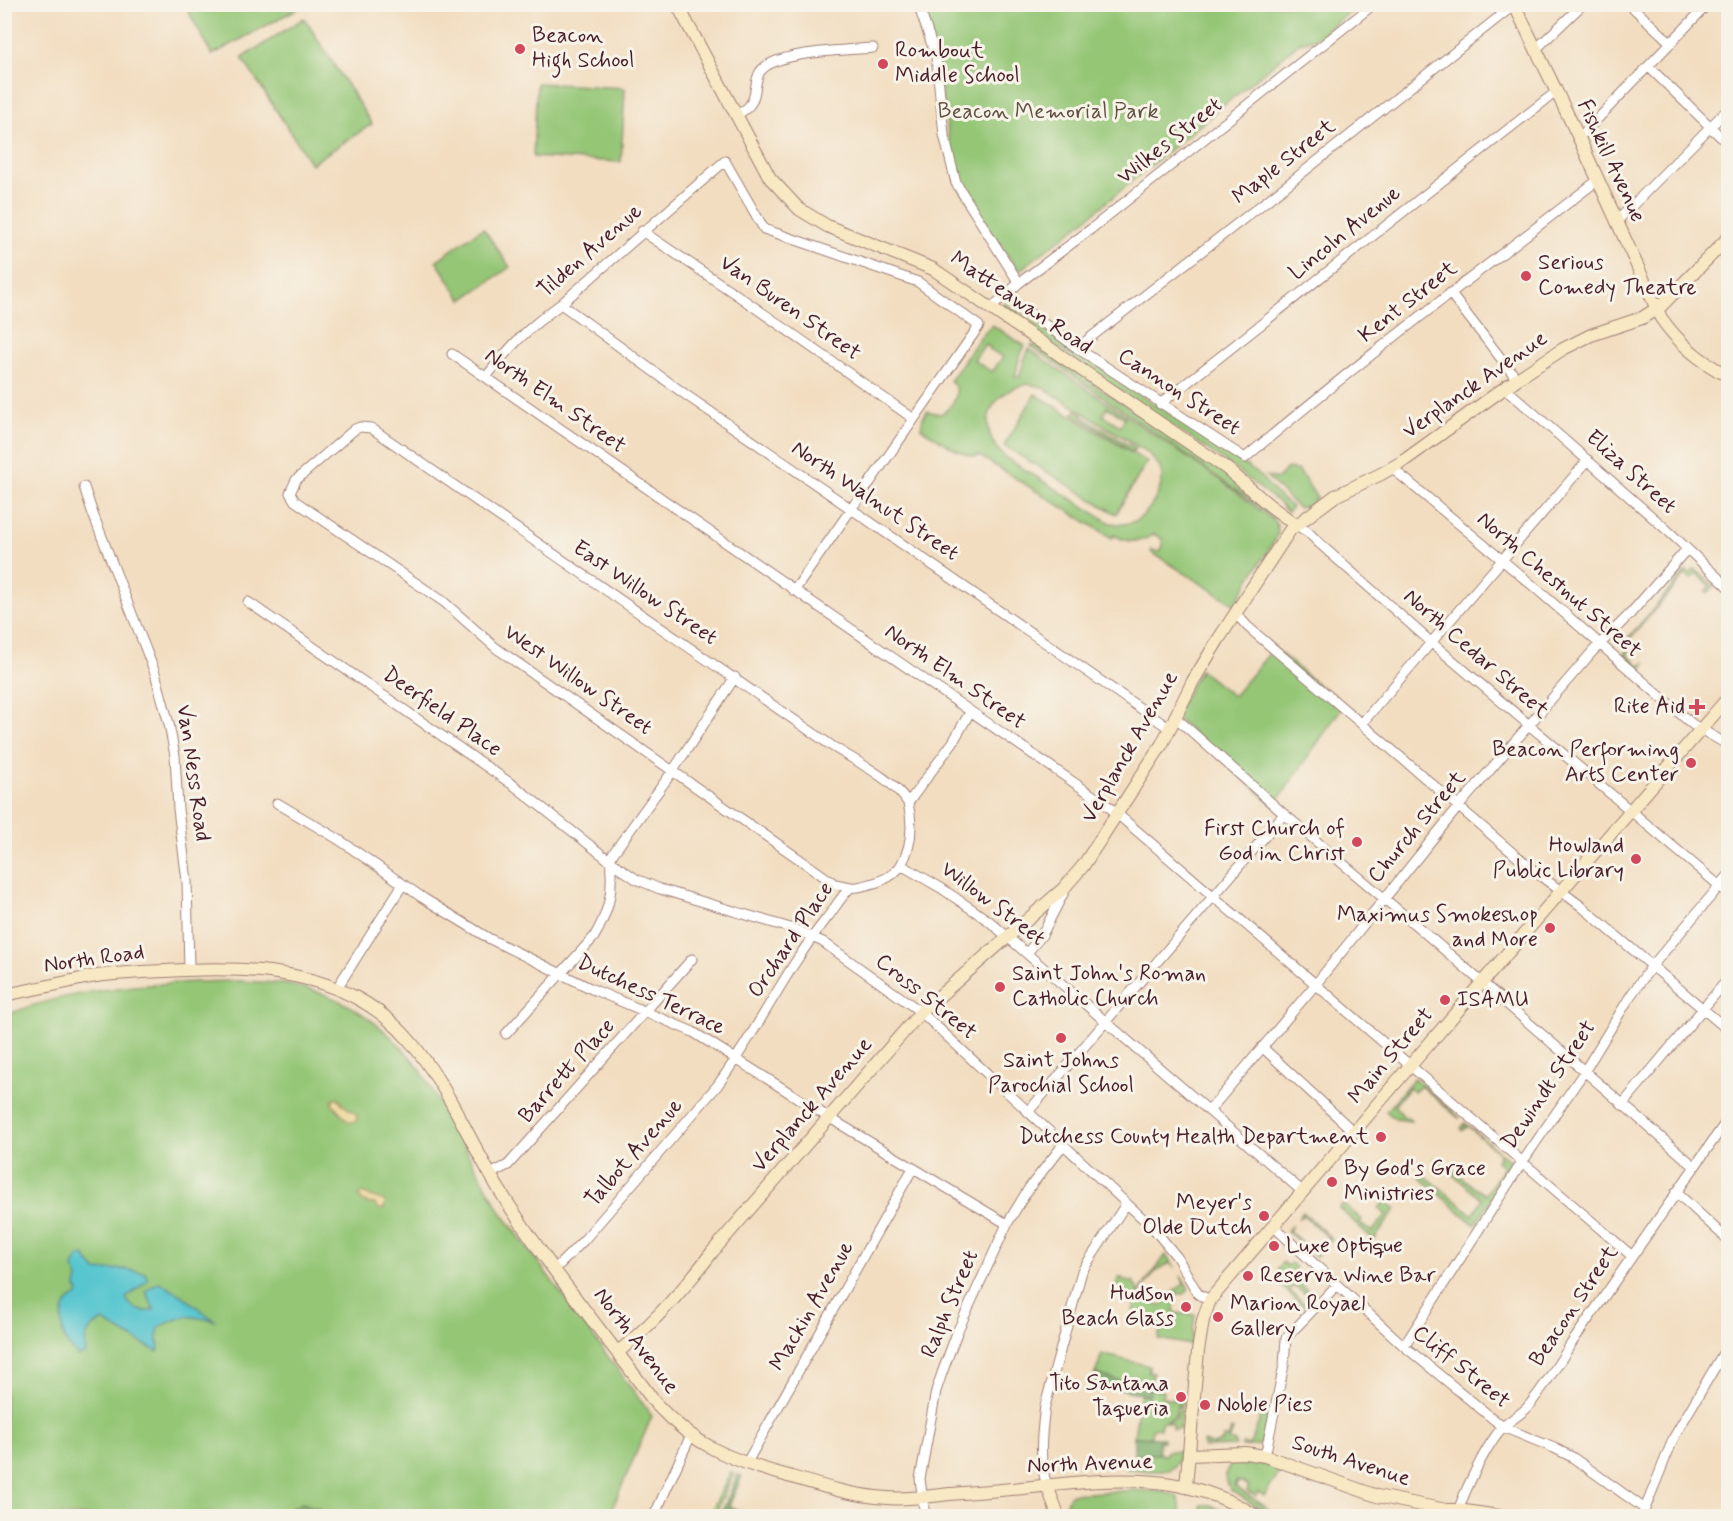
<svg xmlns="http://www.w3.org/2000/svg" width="1733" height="1521" font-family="Mynerve,sans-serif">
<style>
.green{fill:#94c676;stroke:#6f7250;stroke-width:1.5;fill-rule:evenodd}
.forest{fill:#77ab67;stroke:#606549;stroke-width:1.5}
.sand{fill:#eeda9e;stroke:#9c7c64;stroke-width:1.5}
.water{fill:#59c6cf;stroke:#52727d;stroke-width:1.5}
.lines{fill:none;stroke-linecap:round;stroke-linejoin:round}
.street-casing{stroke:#9e7e76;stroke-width:11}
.secondary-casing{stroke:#9e7e76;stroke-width:14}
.street{stroke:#fff;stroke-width:9}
.secondary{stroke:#f8e8c3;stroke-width:12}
.poi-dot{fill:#d1495b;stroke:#f7f3e8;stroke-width:2}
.labels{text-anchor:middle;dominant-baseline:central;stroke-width:6;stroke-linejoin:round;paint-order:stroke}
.poi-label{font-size:22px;fill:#4a1f2b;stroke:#f7f3e8;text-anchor:start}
.park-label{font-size:22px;fill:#605142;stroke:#f7f3e8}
.street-label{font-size:22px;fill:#4a1f2b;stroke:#f7f3e8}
</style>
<rect width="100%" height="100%" fill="#f7f3e8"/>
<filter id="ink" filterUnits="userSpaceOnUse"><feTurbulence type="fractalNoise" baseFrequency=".0167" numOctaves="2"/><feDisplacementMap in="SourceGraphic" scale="12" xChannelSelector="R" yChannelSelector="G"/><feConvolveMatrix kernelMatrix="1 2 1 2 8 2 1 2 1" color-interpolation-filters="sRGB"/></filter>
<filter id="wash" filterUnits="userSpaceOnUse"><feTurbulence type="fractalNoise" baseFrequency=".008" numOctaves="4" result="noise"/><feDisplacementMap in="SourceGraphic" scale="24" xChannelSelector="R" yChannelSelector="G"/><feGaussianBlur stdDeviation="1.35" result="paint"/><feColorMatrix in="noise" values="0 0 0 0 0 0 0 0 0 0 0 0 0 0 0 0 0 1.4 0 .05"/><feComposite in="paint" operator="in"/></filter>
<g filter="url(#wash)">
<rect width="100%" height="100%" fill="#f2ddc0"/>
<!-- green -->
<path class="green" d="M185 5H304L212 55Z
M918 5H1359L1315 39 1299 43 1084 221 1020 270 1016 267 956 183 939 78Z
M304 18 372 124 311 164 242 58Z
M537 83 625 88 621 162 533 157Z
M483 228 510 267 462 300 436 261Z
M1004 303 1257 473 1278 496 1292 507 1287 512 1278 502 1227 463 1003 310Z
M992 325 1025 346 1019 358 1015 377 1020 376 1024 360 1029 349 1220 480 1276 522 1278 532 1276 539 1252 575 1235 605 1151 552 1152 550 1160 552 1163 546 1162 539 1154 534C1140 544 1128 543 1114 535L1112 538 978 455 977 457C957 454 938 438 921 428L923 417 927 411 941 414C952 407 964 392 950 381L981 336ZM985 344 990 347 989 349 1003 357 992 372 974 360ZM1029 384 1042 387 1147 452C1152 458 1159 463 1161 471 1166 487 1148 516 1133 522 1125 525 1118 524 1110 523L1006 458C974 430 987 391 1029 384ZM1107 407 1125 418 1120 426 1103 415Z
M1036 345 1224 472 1273 513 1277 519 1031 346Z
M1035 394 1147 462 1116 514 1004 446Z
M1076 410 1083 415 1082 416 1128 445 1129 444 1136 448 1133 452 1073 414Z
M1287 468 1299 471 1317 498 1307 506 1298 508 1266 476 1278 479Z
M1695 569 1714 586 1708 593 1705 591 1710 586 1697 574 1691 579 1685 575 1626 643 1630 649 1627 655 1640 666 1646 662 1641 671 1623 655 1628 649 1623 644 1686 571 1690 574Z
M1274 648 1343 706 1274 806 1174 716 1200 670 1233 696Z
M239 981C261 982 283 982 304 988 352 1000 390 1030 420 1069L501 1212 652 1416 609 1516H5L4 1181 9 1014C78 986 165 982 239 981Z
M1414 1078 1457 1115 1460 1119 1421 1086 1414 1092 1409 1088 1394 1105 1404 1117H1407L1411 1121 1395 1119 1386 1111Z
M1465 1123 1510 1161V1165L1512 1164 1475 1225 1419 1177 1422 1173 1473 1215 1482 1200 1435 1159 1441 1160 1476 1189 1486 1194 1504 1167 1497 1161 1500 1154 1468 1126 1462 1131 1461 1128Z
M1386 1201 1396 1209 1374 1240 1339 1208 1343 1204 1362 1220 1360 1223 1372 1232 1386 1215 1379 1208Z
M1303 1212 1332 1239 1316 1257 1287 1231 1292 1225 1289 1231 1315 1254 1329 1238 1303 1215 1298 1219Z
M1166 1255 1175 1268 1170 1263 1156 1271 1139 1293 1143 1300 1162 1306 1174 1291 1184 1284 1181 1276 1188 1287V1291L1184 1294H1176L1174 1310 1176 1313 1195 1315 1191 1345 1158 1339 1161 1328 1131 1319 1135 1305 1128 1302 1130 1296 1113 1290 1120 1277 1130 1283 1133 1281 1139 1292Z
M1283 1262 1287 1266 1291 1263 1296 1267 1289 1275 1316 1298 1315 1300 1293 1286 1289 1290 1307 1306 1305 1308 1279 1284 1285 1277 1277 1269Z
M1102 1354 1149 1366V1372H1153L1150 1389 1163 1391 1162 1398 1183 1401 1182 1407H1179L1178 1403 1175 1416 1161 1423 1160 1429 1152 1428 1151 1437H1134L1140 1395 1149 1396 1150 1389 1095 1374Z
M1179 1410H1182L1180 1429H1172V1424L1166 1422 1176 1418Z
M1261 1416 1269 1418 1264 1439H1262L1259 1445 1242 1447V1444L1248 1445 1252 1440Z
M1231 1429 1233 1430 1229 1440 1235 1442 1236 1446 1203 1447V1442L1213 1445 1223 1441V1436L1228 1439Z
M1158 1451 1163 1456 1168 1451H1179C1180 1481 1147 1469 1126 1469V1463L1135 1461 1134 1455 1158 1454Z
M1232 1462H1255L1282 1469 1264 1496 1258 1492 1256 1496 1247 1491 1249 1486 1240 1481 1236 1485 1237 1480 1234 1486 1266 1507 1270 1511 1269 1514 1230 1490 1225 1475Z
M731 1472 734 1473 714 1516H709Z
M1136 1490 1165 1492 1177 1496 1180 1503V1516H1071L1066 1503 1069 1496 1072 1494Z
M1201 1505H1211L1232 1516H1202Z"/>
<!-- forest -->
<path class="forest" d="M1095 1374 1150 1389 1149 1396 1093 1382Z
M1134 1437 1163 1438V1441H1159L1158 1454 1134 1455Z
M738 1475 742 1476 729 1506 750 1516H720Z
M302 1503 319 1509 328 1516H182L194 1513 276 1516Z"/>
<!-- sand -->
<path class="sand" d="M334 1098H338L343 1105 357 1115 356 1121 352 1122 348 1121 332 1103Z
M361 1193 382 1200 385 1202 384 1209H378L375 1204C369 1204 361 1203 359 1196Z"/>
<!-- water -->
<path class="water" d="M79 1256H84L96 1271 122 1269 145 1273 148 1280 126 1298C132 1310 141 1313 154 1310L146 1291 159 1282 184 1297 214 1320 186 1316 162 1325C153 1333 161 1342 158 1352L103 1321C88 1327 83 1337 86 1353L78 1356C74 1351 67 1345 65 1340 59 1327 61 1300 77 1296L79 1292 76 1287 78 1278 73 1267Z"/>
</g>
<g filter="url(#ink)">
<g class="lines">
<defs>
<path id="street" d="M918 4 936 57 944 135 956 183 1019 283
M1629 4 1671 43
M1535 50 1583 4
M1649 67 1728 144
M737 115C742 112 748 108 751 103 757 94 754 81 760 72 773 51 850 50 873 48
M1578 136 1584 133 1708 4
M1616 222 1728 109
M642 231 737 295 914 419
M1450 293 1517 379
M1005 295 1077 348 1245 458C1359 361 1479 272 1598 180
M561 304 686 395 1169 728
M991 308 1019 283 1091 229 1374 4
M1077 348 1287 185 1514 5
M452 354 1108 806 1632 1256
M486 377C511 345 528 328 561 304L725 161 764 229 918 282 979 326 794 591
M1505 388 1666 529 1728 587
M1160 404C1292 301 1423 195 1556 92
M1392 468 1532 585 1692 724 1728 745
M84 487 93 514 155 673 169 724 175 756 178 809 187 881 189 969
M1296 525 1308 532 1320 544 1432 643 1728 893
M248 602 516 787 610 861 636 879 660 889 797 930 823 942 921 1012 1153 1228 1177 1257 1198 1294 1210 1300
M1236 614 1248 627 1534 871 1581 906 1728 1030
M1174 716 1284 814 1418 927 1694 1166
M1362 723 1588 460
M277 803 338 839 423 898 490 939 592 989 693 1032 828 1117 1007 1224
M901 865 941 888 989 921 1303 1192
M851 887 835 884 496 648 444 602 295 501 290 493 296 480 355 429 360 427 371 428 832 746C855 761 895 780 908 803
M1027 953 1042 935 1067 886
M337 988 403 884
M506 1034 594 937C604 920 611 903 611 883 612 874 609 865 612 855L672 772 735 677
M1262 1047 1354 1132
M1622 1105 1728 979
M1209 1111 1315 985 1459 806 1593 651 1630 614 1687 549
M1028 1112 1284 814
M490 1174 508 1165 692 959
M1676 1192 1728 1240
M1273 1226 1404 1346 1503 1427 1554 1448 1572 1457 1645 1509
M555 1269 584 1240 717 1086C757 1032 785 970 827 918 834 909 841 897 849 889 853 886 853 888 858 887 873 884 893 879 901 865 912 846 913 824 908 803L953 742 970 712
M1404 1346 1519 1167 1584 1072 1631 995 1652 966 1728 876
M1265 1456 1284 1365 1286 1338 1337 1285
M746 1464 913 1168
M1047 1485C1038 1461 1042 1430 1045 1406L1082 1271 1126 1204
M654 1516 691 1435
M925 1516 920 1479 936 1391 942 1373 958 1330 1007 1224 1029 1188 1063 1145
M1457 1516C1462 1495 1488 1441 1504 1426 1511 1420 1519 1415 1526 1409 1543 1389 1557 1366 1571 1344L1728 1119
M1642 1516 1674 1437 1728 1345"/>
<path id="secondary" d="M677 4 770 178 799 209 827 226 933 269 1226 468 1269 505 1296 525
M1514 4 1578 136 1661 318C1679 344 1701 362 1728 376
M4 995C31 990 58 984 85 978 111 973 139 972 166 971 253 965 348 969 409 1040 448 1085 469 1141 500 1191 547 1266 604 1333 656 1404 694 1445 732 1461 785 1475 818 1485 852 1496 887 1498 908 1500 929 1496 950 1494 977 1492 1005 1490 1032 1487 1112 1479 1184 1470 1256 1516
M618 1352C654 1323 685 1288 713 1251L921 1012 1063 889 1083 866 1162 744 1193 681 1218 640 1290 530 1335 496 1381 474 1402 462 1517 379 1563 349 1591 335 1642 318 1661 306 1728 238
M1189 1455 1245 1453 1265 1456 1377 1496 1446 1510H1458L1499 1516
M1047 1485 1058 1516
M1186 1486 1198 1351 1203 1320 1210 1300 1416 1059 1728 698"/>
</defs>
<!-- street casing -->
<use href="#street" class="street-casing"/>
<!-- secondary casing -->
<use href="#secondary" class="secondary-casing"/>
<!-- street -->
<use href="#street" class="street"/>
<!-- secondary -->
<use href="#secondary" class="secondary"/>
</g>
</g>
<!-- markers -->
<g class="poi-dot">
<circle cx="520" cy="49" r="6"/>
<circle cx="883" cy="64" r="6"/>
<circle cx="1526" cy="276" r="6"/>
<path d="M1694 698h6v6h6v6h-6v6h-6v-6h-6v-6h6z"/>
<circle cx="1691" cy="763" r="6"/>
<circle cx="1357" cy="842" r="6"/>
<circle cx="1636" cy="859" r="6"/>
<circle cx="1550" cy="928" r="6"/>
<circle cx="1000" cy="987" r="6"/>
<circle cx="1445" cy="1000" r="6"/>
<circle cx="1061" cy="1038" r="6"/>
<circle cx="1381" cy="1137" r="6"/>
<circle cx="1332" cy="1182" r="6"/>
<circle cx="1264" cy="1216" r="6"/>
<circle cx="1274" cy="1246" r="6"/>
<circle cx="1248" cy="1276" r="6"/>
<circle cx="1186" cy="1307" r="6"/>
<circle cx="1218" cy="1317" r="6"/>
<circle cx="1181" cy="1397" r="6"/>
<circle cx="1205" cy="1405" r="6"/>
</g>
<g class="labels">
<!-- poi labels -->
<g class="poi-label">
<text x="532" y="36">Beacon<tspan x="532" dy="25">High School</tspan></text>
<text x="895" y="51">Rombout<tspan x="895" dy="25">Middle School</tspan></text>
<text x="1538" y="263">Serious<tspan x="1538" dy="25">Comedy Theatre</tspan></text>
<text x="1685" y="707" text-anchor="end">Rite Aid</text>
<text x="1679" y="750" text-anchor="end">Beacon Performing<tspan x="1679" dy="25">Arts Center</tspan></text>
<text x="1345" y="829" text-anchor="end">First Church of<tspan x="1345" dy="25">God in Christ</tspan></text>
<text x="1624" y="846" text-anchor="end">Howland<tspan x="1624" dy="25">Public Library</tspan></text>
<text x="1538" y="915" text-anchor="end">Maximus Smokeshop<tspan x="1538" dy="25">and More</tspan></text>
<text x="1012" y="974">Saint John's Roman<tspan x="1012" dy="25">Catholic Church</tspan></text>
<text x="1457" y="1000">ISAMU</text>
<text x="1061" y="1061" text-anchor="middle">Saint Johns<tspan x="1061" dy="25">Parochial School</tspan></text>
<text x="1369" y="1137" text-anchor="end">Dutchess County Health Department</text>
<text x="1344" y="1169">By God's Grace<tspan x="1344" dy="25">Ministries</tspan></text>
<text x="1252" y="1203" text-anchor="end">Meyer's<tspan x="1252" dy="25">Olde Dutch</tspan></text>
<text x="1286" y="1246">Luxe Optique</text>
<text x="1260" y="1276">Reserva Wine Bar</text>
<text x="1174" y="1294" text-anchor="end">Hudson<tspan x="1174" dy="25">Beach Glass</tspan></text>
<text x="1230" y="1304">Marion Royael<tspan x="1230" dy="25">Gallery</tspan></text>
<text x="1169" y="1384" text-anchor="end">Tito Santana<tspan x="1169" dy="25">Taqueria</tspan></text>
<text x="1217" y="1405">Noble Pies</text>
</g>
<!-- park labels -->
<g class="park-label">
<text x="1048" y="112">Beacon Memorial Park</text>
</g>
<!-- street labels -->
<g class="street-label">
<text transform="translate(1170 141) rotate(-38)">Wilkes Street</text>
<text transform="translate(1611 161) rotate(65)">Fishkill Avenue</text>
<text transform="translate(1284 162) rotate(-38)">Maple Street</text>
<text transform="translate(1345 233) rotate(-39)">Lincoln Avenue</text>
<text transform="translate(590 251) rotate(-41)">Tilden Avenue</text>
<text transform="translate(1408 302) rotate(-38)">Kent Street</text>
<text transform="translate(1021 303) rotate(34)">Matteawan Road</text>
<text transform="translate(790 308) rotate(35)">Van Buren Street</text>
<text transform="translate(1475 385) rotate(-35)">Verplanck Avenue</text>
<text transform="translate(1179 392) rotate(33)">Cannon Street</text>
<text transform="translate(555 401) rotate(35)">North Elm Street</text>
<text transform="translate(1631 472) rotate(42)">Eliza Street</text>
<text transform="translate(875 501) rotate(34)">North Walnut Street</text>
<text transform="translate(1559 585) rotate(41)">North Chestnut Street</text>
<text transform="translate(645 593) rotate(34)">East Willow Street</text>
<text transform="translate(1476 654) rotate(41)">North Cedar Street</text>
<text transform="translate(955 677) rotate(35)">North Elm Street</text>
<text transform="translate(578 680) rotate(35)">West Willow Street</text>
<text transform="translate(442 712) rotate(35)">Deerfield Place</text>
<text transform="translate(1130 747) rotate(-60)">Verplanck Avenue</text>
<text transform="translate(193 773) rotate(82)">Van Ness Road</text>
<text transform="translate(1417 827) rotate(-50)">Church Street</text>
<text transform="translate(993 904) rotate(37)">Willow Street</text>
<text transform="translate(791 940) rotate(-56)">Orchard Place</text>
<text transform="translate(94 959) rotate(-8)">North Road</text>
<text transform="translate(651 995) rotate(25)">Dutchess Terrace</text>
<text transform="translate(926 997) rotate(39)">Cross Street</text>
<text transform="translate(1391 1056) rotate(-50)">Main Street</text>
<text transform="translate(567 1071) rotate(-48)">Barrett Place</text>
<text transform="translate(1549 1085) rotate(-56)">Dewindt Street</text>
<text transform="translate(812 1105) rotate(-49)">Verplanck Avenue</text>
<text transform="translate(634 1153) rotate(-49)">Talbot Avenue</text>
<text transform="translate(950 1304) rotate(-67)">Ralph Street</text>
<text transform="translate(812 1306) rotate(-60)">Mackin Avenue</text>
<text transform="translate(1574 1306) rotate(-56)">Beacon Street</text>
<text transform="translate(636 1341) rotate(53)">North Avenue</text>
<text transform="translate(1461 1367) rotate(39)">Cliff Street</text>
<text transform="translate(1351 1461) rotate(18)">South Avenue</text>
<text transform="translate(1090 1464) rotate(-2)">North Avenue</text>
</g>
</g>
<!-- margin -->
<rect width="1733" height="1521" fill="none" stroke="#f7f3e8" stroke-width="24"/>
</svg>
